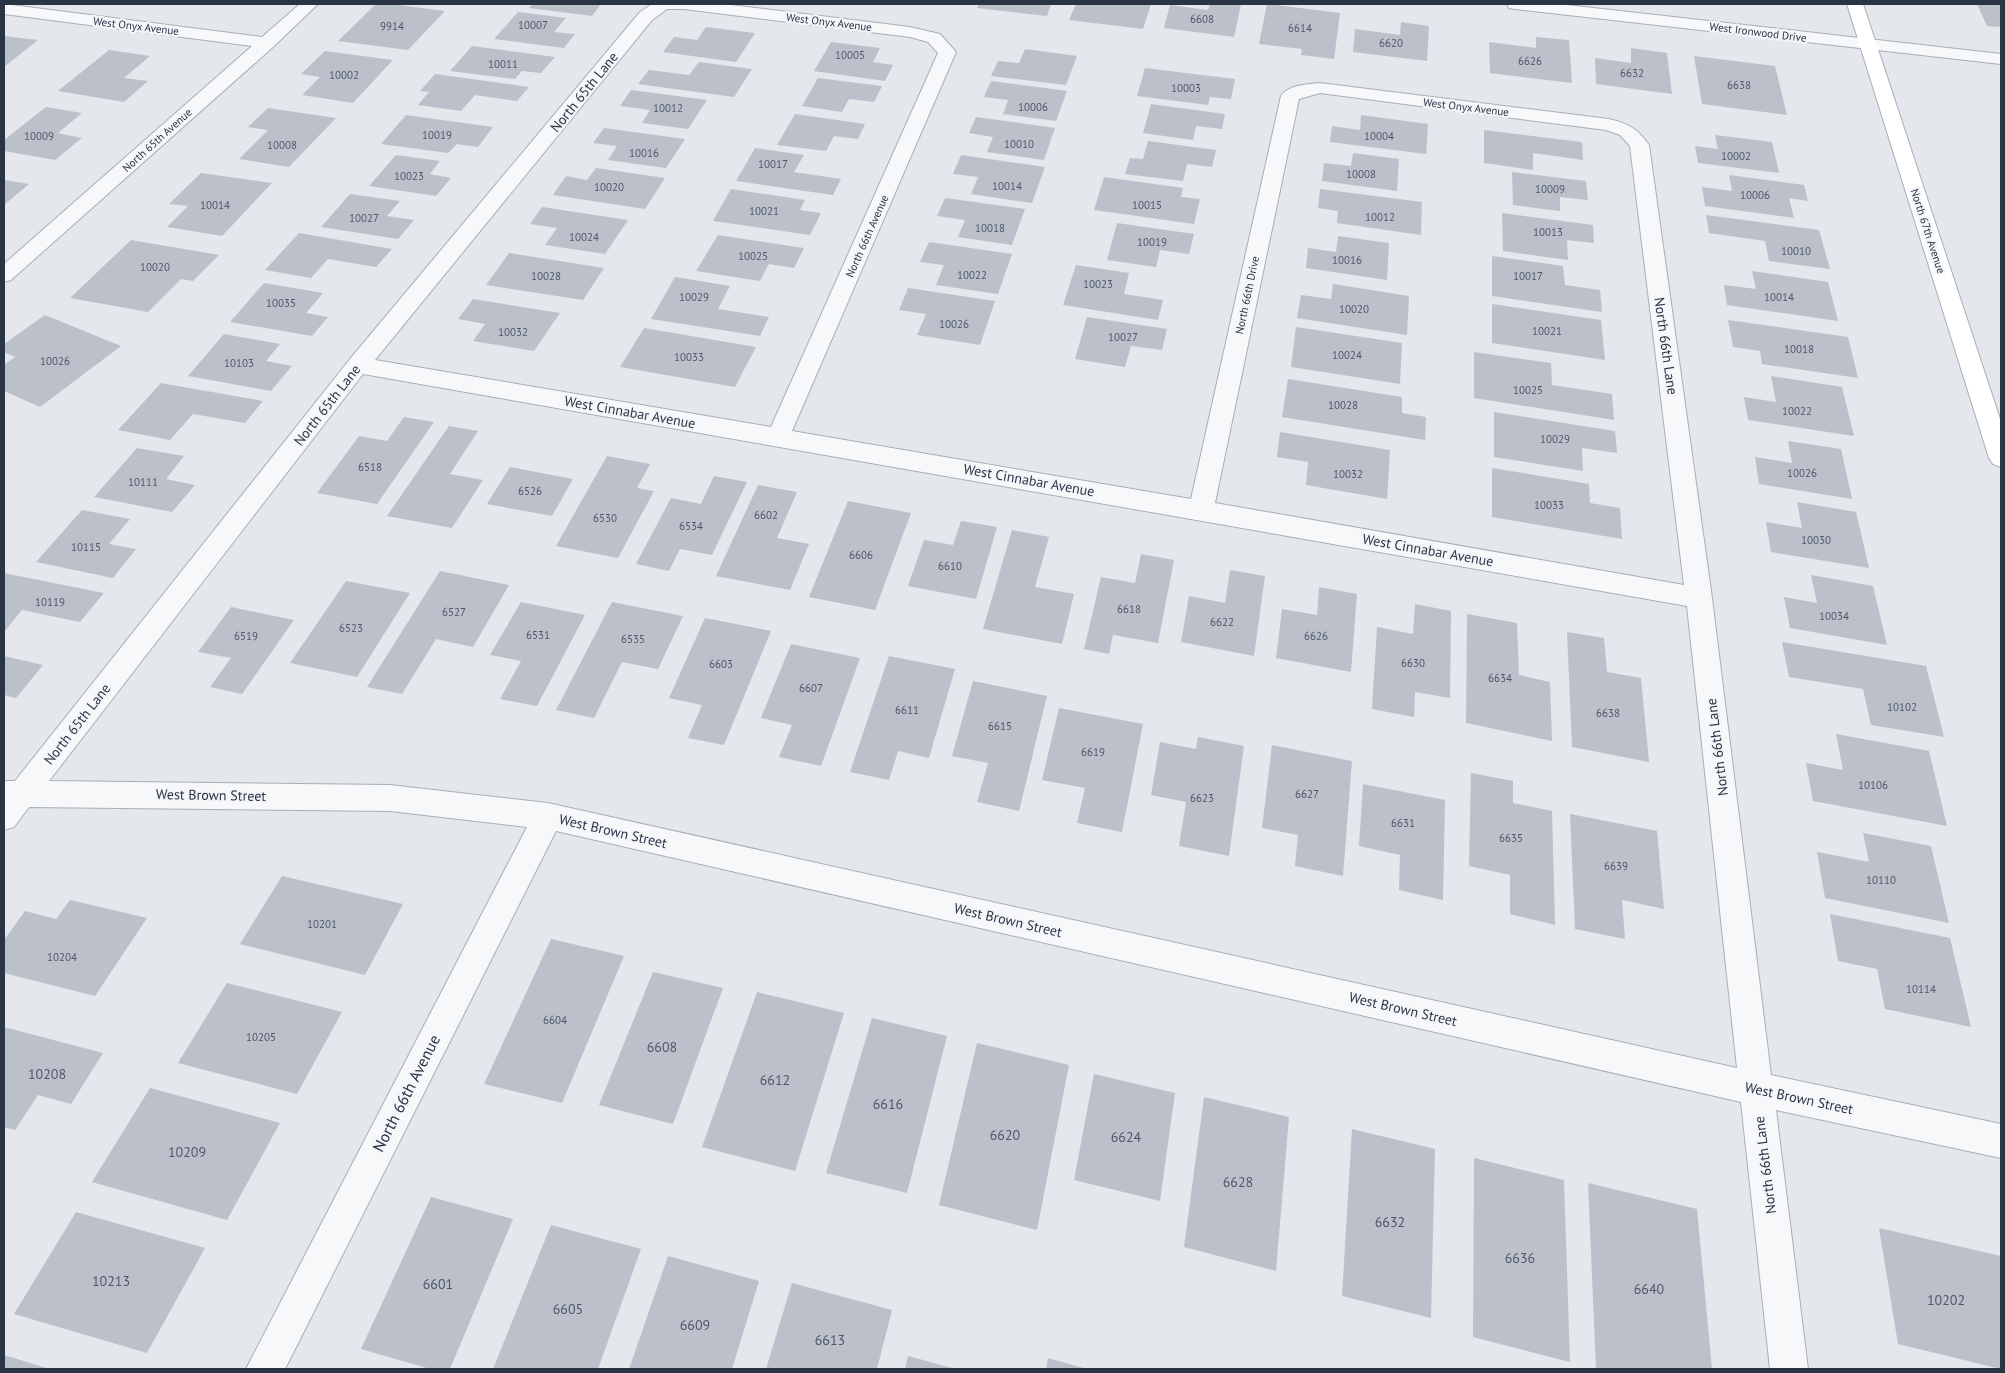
<svg xmlns="http://www.w3.org/2000/svg" width="2005" height="1373" font-family="'PT Sans',sans-serif">
<style>
.building{fill:#bbc0ca}
.lines{fill:none;stroke-linecap:round;stroke-linejoin:round}
.street-casing{stroke:#a9aeb7;stroke-width:2}
.secondary-casing{stroke:#a9aeb7;stroke-width:2}
.street{fill:#f7f8fa;fill-rule:evenodd}
.secondary{fill:#fff;fill-rule:evenodd}
.labels{text-anchor:middle;dominant-baseline:central;stroke-width:4.5;stroke-linejoin:round;paint-order:stroke}
.number-label{font-size:11px;fill:#4f5766}
.far-street-label{font-size:11px;fill:#2b3445;stroke:#f4f6f9}
.street-label{font-size:14px;fill:#2b3445;stroke:#f4f6f9}
.near-number-label{font-size:14px;fill:#4f5766}
.near-street-label{font-size:16px;fill:#2b3445;stroke:#f4f6f9}
</style>
<rect width="100%" height="100%" fill="#e4e7ec"/>
<!-- building -->
<path class="building" d="M376 4H390L445 11 408 50 338 41Z
M533 4H601L592 16 529 8Z
M979 4H1051L1047 16 977 8Z
M1076 4H1151L1143 29 1069 20Z
M1210 4H1241L1234 37 1164 28 1170 5 1208 10Z
M1267 4 1340 13 1334 59 1301 55 1302 49 1259 44Z
M1977 4H2001V27L1987 26Z
M518 12 566 18 554 32 575 34 564 48 494 39Z
M1401 22 1429 26 1427 61 1353 52 1355 29 1400 35Z
M706 27 755 33 736 62 663 52 674 37 697 40Z
M4 36 38 40 4 67Z
M1536 37 1569 40 1572 83 1490 73 1489 42 1536 48Z
M831 42 880 48 873 62 893 65 885 81 814 71Z
M472 46 555 57 541 73 522 71 515 79 450 71Z
M1631 48 1667 53 1672 94 1596 84 1595 58 1631 63Z
M1025 49 1077 56 1066 85 991 76 998 61 1019 63Z
M109 50 150 56 124 78 148 81 124 102 58 91Z
M325 51 393 60 353 103 302 95 320 77 301 74Z
M1694 56 1775 66 1787 115 1702 104Z
M699 62 752 69 734 97 638 84 649 70 689 75Z
M1145 68 1235 79 1231 99 1210 97 1208 105 1137 96Z
M435 74 529 87 517 101 475 95 461 111 418 105 429 92 420 91Z
M818 78 882 86 874 102 849 99 842 112 802 106Z
M991 81 1067 91 1056 121 1003 114 1008 100 984 97Z
M631 90 707 100 688 129 642 123 650 110 620 106Z
M1151 104 1225 114 1222 129 1196 126 1193 140 1143 133Z
M46 107 82 113 58 133 82 138 55 160 4 151V140Z
M268 108 336 118 289 167 239 159 268 130 248 127Z
M795 114 865 124 858 139 834 136 826 151 777 145Z
M406 115 493 127 478 147 457 144 448 153 381 144Z
M1361 115 1428 124 1426 154 1330 142 1332 126 1360 130Z
M976 117 1055 128 1044 160 987 152 993 137 969 133Z
M604 128 685 139 666 168 608 160 617 146 593 143Z
M1484 130 1582 142 1583 160 1533 153V170L1484 163Z
M1715 135 1772 142 1779 173 1698 163 1695 146 1718 149Z
M1148 141 1216 150 1212 167 1187 164 1183 181 1125 174 1130 158 1143 159Z
M755 148 804 155 794 172 841 179 833 195 736 181Z
M1353 153 1399 159 1397 191 1322 181 1324 163 1351 166Z
M396 155 440 161 430 174 451 178 436 196 369 186Z
M961 155 1045 167 1032 203 971 194 978 177 953 174Z
M596 168 665 178 645 209 553 195 566 176 587 180Z
M1512 172 1586 181 1588 200 1560 197V211L1513 205Z
M201 173 272 183 222 236 167 227 188 206 169 204Z
M1729 175 1804 185 1808 201 1789 198 1794 218 1705 206 1702 187 1732 191Z
M1104 177 1183 188 1181 197 1200 199 1194 224 1094 210Z
M4 180 29 184 4 205Z
M731 189 805 200 800 210 821 213 810 235 713 221Z
M1320 189 1422 202 1421 235 1337 223 1338 211 1318 208Z
M350 194 400 201 387 216 414 220 398 239 321 227Z
M945 198 1025 209 1012 245 958 237 965 220 937 216Z
M542 207 628 220 605 254 545 245 557 228 530 224Z
M1502 213 1593 225 1594 243 1567 240 1568 260 1503 251Z
M1706 215 1819 230 1830 269 1769 261 1765 241 1709 233Z
M1117 223 1194 234 1189 254 1160 250 1156 267 1107 260Z
M299 233 392 249 376 267 328 259 311 278 265 270Z
M718 235 804 248 794 268 769 264 760 281 696 271Z
M1338 236 1389 243 1387 280 1306 268 1308 248 1336 252Z
M131 240 219 255 193 281 181 279 148 312 70 298Z
M929 242 1012 254 998 294 936 285 944 265 920 262Z
M509 253 604 268 583 300 486 285Z
M1492 256 1563 266 1565 285 1600 290 1602 312 1492 296Z
M1076 265 1129 273 1124 294 1163 300 1158 320 1063 305Z
M1752 271 1828 282 1838 321 1727 305 1724 285 1756 289Z
M675 277 730 286 718 309 769 317 760 336 651 319Z
M264 283 323 293 306 313 328 317 312 336 230 322Z
M1333 284 1409 296 1407 335 1297 318 1301 295 1331 299Z
M908 288 995 301 980 345 917 335 926 314 899 310Z
M473 299 560 313 534 351 473 341 485 324 458 319Z
M1492 304 1601 320 1605 360 1492 343Z
M45 315 121 346 40 407 4 391V365L15 357 4 352V344Z
M1087 317 1167 329 1162 350 1131 346 1125 367 1075 359Z
M1728 320 1848 337 1858 378 1762 364 1760 351 1733 347Z
M1296 327 1402 343 1400 384 1291 367Z
M644 328 756 347 735 387 620 367Z
M224 334 280 344 266 361 292 366 271 391 188 376Z
M1474 352 1551 363 1552 385 1612 394 1614 420 1474 398Z
M1771 376 1842 387 1854 436 1748 420 1744 397 1776 402Z
M1288 379 1402 397V413L1426 417 1425 440 1282 417Z
M161 383 263 401 245 423 193 414 170 440 118 430Z
M1494 412 1615 431 1617 453 1582 448 1583 471 1494 457Z
M404 417 434 422 377 504 317 493 359 436 387 441Z
M449 426 478 431 450 474 483 480 452 528 387 516Z
M1280 432 1390 450 1387 499 1306 485 1308 462 1277 457Z
M1788 441 1841 449 1852 499 1759 484 1755 457 1792 463Z
M137 448 184 456 166 479 195 485 172 512 94 497Z
M607 456 650 464 637 488 654 491 618 558 556 546Z
M510 467 573 479 552 516 487 504Z
M1492 468 1589 484 1590 503 1620 508 1622 539 1492 517Z
M714 476 747 482 712 555 680 549 669 571 636 564 671 498 701 504Z
M758 485 797 492 777 538 809 544 790 590 716 576Z
M848 501 911 513 875 610 809 597Z
M1797 502 1856 512 1869 568 1771 552 1766 522 1802 528Z
M82 510 130 519 109 544 136 549 113 578 36 562Z
M961 521 997 527 976 599 908 586 924 540 953 545Z
M1012 530 1049 537 1035 587 1074 594 1062 644 983 629Z
M1141 554 1174 560 1158 643 1113 635 1109 654 1084 649 1101 577 1135 583Z
M1230 570 1265 576 1254 656 1181 642 1189 596 1225 603Z
M440 571 509 585 473 647 436 639 402 694 367 687Z
M4 573 104 593 80 622 22 610 4 632Z
M1811 575 1873 586 1887 645 1790 628 1784 597 1817 603Z
M346 581 410 593 357 677 290 663Z
M1319 587 1357 594 1351 672 1276 658 1282 609 1317 615Z
M521 602 585 615 537 706 500 699 521 661 490 655Z
M612 602 683 616 658 669 622 662 594 718 556 710Z
M1415 604 1451 611 1450 698 1415 692 1414 717 1372 709 1377 627 1413 634Z
M231 607 294 620 242 694 210 687 231 658 198 652Z
M1467 614 1517 623 1519 675 1550 682 1552 741 1466 723Z
M705 618 771 631 724 745 688 738 702 705 669 698Z
M1567 632 1604 638 1607 672 1641 678 1649 762 1572 747Z
M1782 642 1926 666 1944 737 1871 725 1863 689 1789 677Z
M791 644 860 658 821 766 779 757 792 725 761 718Z
M4 656 43 665 16 698 4 695Z
M889 656 955 669 929 758 898 751 889 780 850 772Z
M973 681 1047 696 1019 811 977 802 988 763 952 756Z
M1059 708 1143 724 1122 832 1077 823 1085 788 1042 780Z
M1836 734 1929 751 1947 826 1813 801 1806 763 1843 770Z
M1198 737 1244 746 1229 856 1179 846 1186 802 1151 795 1160 742 1196 749Z
M1272 745 1352 761 1343 876 1295 866 1298 835 1262 828Z
M1471 773 1513 781V803L1552 811 1555 925 1510 914V875L1469 866Z
M1363 784 1445 800 1443 900 1399 890 1400 855 1359 846Z
M1570 814 1657 831 1664 909 1622 900 1625 939 1575 929Z
M1863 833 1931 846 1949 923 1825 898 1817 852 1869 862Z
M282 876 403 904 365 975 240 944Z
M70 900 147 918 95 996 4 973V940L25 911 56 919Z
M1830 914 1950 938 1971 1027 1885 1009 1877 969 1838 961Z
M551 939 624 956 562 1103 484 1084Z
M653 972 723 988 673 1124 599 1105Z
M227 983 342 1012 297 1094 178 1063Z
M757 992 844 1013 795 1171 702 1147Z
M872 1018 947 1036 907 1193 826 1173Z
M4 1027 103 1053 71 1104 38 1095 15 1130 4 1127Z
M977 1043 1069 1065 1037 1230 939 1205Z
M1094 1074 1175 1093 1160 1201 1074 1180Z
M150 1088 280 1123 227 1220 92 1182Z
M1204 1097 1289 1117 1276 1271 1184 1247Z
M1352 1129 1435 1149 1431 1318 1342 1296Z
M1474 1158 1564 1180 1570 1362 1473 1337Z
M1588 1183 1697 1209 1712 1369H1596Z
M431 1197 513 1219 450 1369H430L361 1349Z
M76 1212 205 1248 147 1353 14 1314Z
M551 1225 641 1249 598 1369H493Z
M1879 1228 2001 1256V1369L1898 1344Z
M668 1256 759 1281 732 1369H629Z
M792 1283 892 1310 877 1369H766Z
M4 1355 50 1369H4Z
M908 1356 956 1369H905Z
M1048 1358 1087 1369H1046Z"/>
<g class="lines">
<defs>
<path id="street" d="M4 4 262 37 300 4H318L273 47 11 280 4 282V264L252 46 4 14Z
M652 4H723L910 27 940 34 956 52 792 431 1191 499 1281 96C1288 85 1308 84 1320 83L1609 119C1629 124 1637 128 1649 145L1712 598 1771 1075 2001 1124V1158L1776 1110 1808 1369H1770L1741 1102 556 831 285 1369H246L527 827 390 811 29 807 14 827 4 830V781H15L350 359 640 12ZM667 9H684L910 37 928 42 938 53 771 427 375 360 652 20ZM1320 93 1606 130 1620 135 1630 146 1684 585 1215 503 1299 99ZM363 374 1687 606 1737 1068 548 803 390 785 49 781Z
M1507 4H1558L2001 54V64L1515 9 1509 8Z"/>
<path id="secondary" d="M1847 4H1863L2001 422V467L1993 464 1989 458Z"/>
</defs>
<!-- street casing -->
<use href="#street" class="street-casing"/>
<!-- secondary casing -->
<use href="#secondary" class="secondary-casing"/>
<!-- street -->
<use href="#street" class="street"/>
<!-- secondary -->
<use href="#secondary" class="secondary"/>
</g>
<g class="labels">
<!-- number labels -->
<g class="number-label">
<text x="1202" y="19">6608</text>
<text x="533" y="25">10007</text>
<text x="392" y="26">9914</text>
<text x="1300" y="28">6614</text>
<text x="1391" y="43">6620</text>
<text x="850" y="55">10005</text>
<text x="1530" y="61">6626</text>
<text x="503" y="64">10011</text>
<text x="1632" y="73">6632</text>
<text x="344" y="75">10002</text>
<text x="1739" y="85">6638</text>
<text x="1186" y="88">10003</text>
<text x="1033" y="107">10006</text>
<text x="668" y="108">10012</text>
<text x="437" y="135">10019</text>
<text x="39" y="136">10009</text>
<text x="1379" y="136">10004</text>
<text x="1019" y="144">10010</text>
<text x="282" y="145">10008</text>
<text x="644" y="153">10016</text>
<text x="1736" y="156">10002</text>
<text x="773" y="164">10017</text>
<text x="1361" y="174">10008</text>
<text x="409" y="176">10023</text>
<text x="1007" y="186">10014</text>
<text x="609" y="187">10020</text>
<text x="1550" y="189">10009</text>
<text x="1755" y="195">10006</text>
<text x="215" y="205">10014</text>
<text x="1147" y="205">10015</text>
<text x="764" y="211">10021</text>
<text x="1380" y="217">10012</text>
<text x="364" y="218">10027</text>
<text x="990" y="228">10018</text>
<text x="1548" y="232">10013</text>
<text x="584" y="237">10024</text>
<text x="1152" y="242">10019</text>
<text x="1796" y="251">10010</text>
<text x="753" y="256">10025</text>
<text x="1347" y="260">10016</text>
<text x="155" y="267">10020</text>
<text x="972" y="275">10022</text>
<text x="546" y="276">10028</text>
<text x="1528" y="276">10017</text>
<text x="1098" y="284">10023</text>
<text x="694" y="297">10029</text>
<text x="1779" y="297">10014</text>
<text x="281" y="303">10035</text>
<text x="1354" y="309">10020</text>
<text x="954" y="324">10026</text>
<text x="1547" y="331">10021</text>
<text x="513" y="332">10032</text>
<text x="1123" y="337">10027</text>
<text x="1799" y="349">10018</text>
<text x="1347" y="355">10024</text>
<text x="689" y="357">10033</text>
<text x="55" y="361">10026</text>
<text x="239" y="363">10103</text>
<text x="1528" y="390">10025</text>
<text x="1343" y="405">10028</text>
<text x="1797" y="411">10022</text>
<text x="1555" y="439">10029</text>
<text x="370" y="467">6518</text>
<text x="1802" y="473">10026</text>
<text x="1348" y="474">10032</text>
<text x="143" y="482">10111</text>
<text x="530" y="491">6526</text>
<text x="1549" y="505">10033</text>
<text x="766" y="515">6602</text>
<text x="605" y="518">6530</text>
<text x="691" y="526">6534</text>
<text x="1816" y="540">10030</text>
<text x="86" y="547">10115</text>
<text x="861" y="555">6606</text>
<text x="950" y="566">6610</text>
<text x="50" y="602">10119</text>
<text x="1129" y="609">6618</text>
<text x="454" y="612">6527</text>
<text x="1834" y="616">10034</text>
<text x="1222" y="622">6622</text>
<text x="351" y="628">6523</text>
<text x="538" y="635">6531</text>
<text x="246" y="636">6519</text>
<text x="1316" y="636">6626</text>
<text x="633" y="639">6535</text>
<text x="1413" y="663">6630</text>
<text x="721" y="664">6603</text>
<text x="1500" y="678">6634</text>
<text x="811" y="688">6607</text>
<text x="1902" y="707">10102</text>
<text x="907" y="710">6611</text>
<text x="1608" y="713">6638</text>
<text x="1000" y="726">6615</text>
<text x="1093" y="752">6619</text>
<text x="1873" y="785">10106</text>
<text x="1307" y="794">6627</text>
<text x="1202" y="798">6623</text>
<text x="1403" y="823">6631</text>
<text x="1511" y="838">6635</text>
<text x="1616" y="866">6639</text>
<text x="1881" y="880">10110</text>
<text x="322" y="924">10201</text>
<text x="62" y="957">10204</text>
<text x="1921" y="989">10114</text>
<text x="555" y="1020">6604</text>
<text x="261" y="1037">10205</text>
</g>
<!-- far-street labels -->
<g class="far-street-label">
<text transform="translate(829 22) rotate(7)">West Onyx Avenue</text>
<text transform="translate(136 26) rotate(7)">West Onyx Avenue</text>
<text transform="translate(1758 32) rotate(7)">West Ironwood Drive</text>
<text transform="translate(1466 107) rotate(7)">West Onyx Avenue</text>
<text transform="translate(157 140) rotate(-42)">North 65th Avenue</text>
<text transform="translate(1928 231) rotate(72)">North 67th Avenue</text>
<text transform="translate(867 236) rotate(-66)">North 66th Avenue</text>
<text transform="translate(1247 295) rotate(-78)">North 66th Drive</text>
</g>
<!-- street labels -->
<g class="street-label">
<text transform="translate(584 92) rotate(-51)">North 65th Lane</text>
<text transform="translate(1666 346) rotate(82)">North 66th Lane</text>
<text transform="translate(327 405) rotate(-52)">North 65th Lane</text>
<text transform="translate(630 412) rotate(10)">West Cinnabar Avenue</text>
<text transform="translate(1029 480) rotate(10)">West Cinnabar Avenue</text>
<text transform="translate(1428 550) rotate(10)">West Cinnabar Avenue</text>
<text transform="translate(77 724) rotate(-52)">North 65th Lane</text>
<text transform="translate(1717 747) rotate(-97)">North 66th Lane</text>
<text transform="translate(211 795) rotate(1)">West Brown Street</text>
<text transform="translate(613 831) rotate(13)">West Brown Street</text>
<text transform="translate(1008 920) rotate(13)">West Brown Street</text>
<text transform="translate(1403 1009) rotate(13)">West Brown Street</text>
<text transform="translate(1799 1098) rotate(12)">West Brown Street</text>
<text transform="translate(1765 1165) rotate(-97)">North 66th Lane</text>
</g>
<!-- near-number labels -->
<g class="near-number-label">
<text x="662" y="1047">6608</text>
<text x="47" y="1074">10208</text>
<text x="775" y="1080">6612</text>
<text x="888" y="1104">6616</text>
<text x="1005" y="1135">6620</text>
<text x="1126" y="1137">6624</text>
<text x="187" y="1152">10209</text>
<text x="1238" y="1182">6628</text>
<text x="1390" y="1222">6632</text>
<text x="1520" y="1258">6636</text>
<text x="111" y="1281">10213</text>
<text x="438" y="1284">6601</text>
<text x="1649" y="1289">6640</text>
<text x="1946" y="1300">10202</text>
<text x="568" y="1309">6605</text>
<text x="695" y="1325">6609</text>
<text x="830" y="1340">6613</text>
</g>
<!-- near-street labels -->
<g class="near-street-label">
<text transform="translate(406 1093) rotate(-63)">North 66th Avenue</text>
</g>
</g>
<!-- border -->
<rect width="2005" height="1373" fill="none" stroke="#2b3445" stroke-width="10"/>
</svg>
